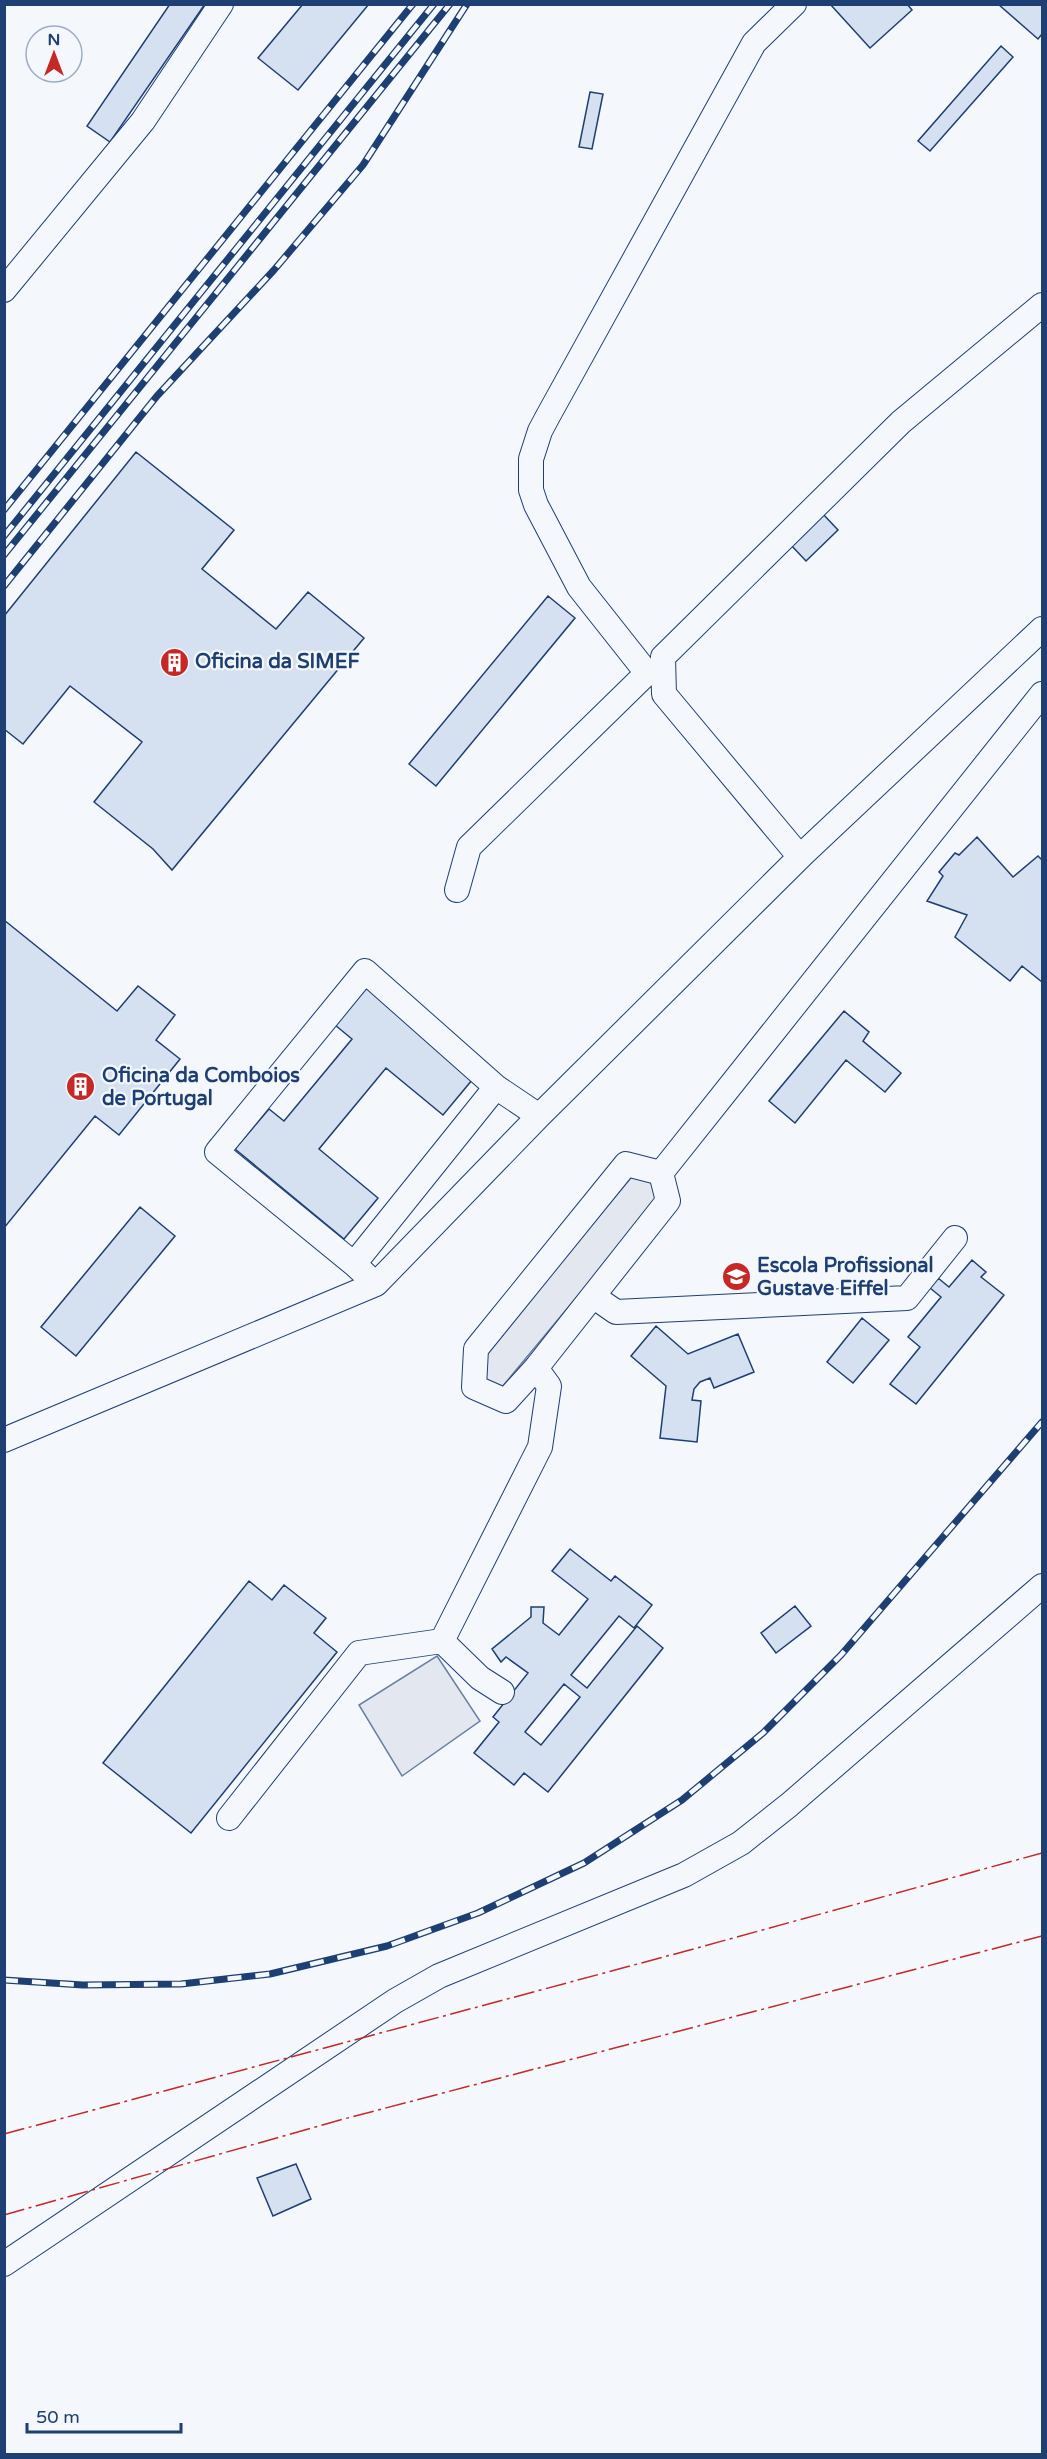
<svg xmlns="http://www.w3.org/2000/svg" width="1047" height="2459" font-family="'Varela Round',sans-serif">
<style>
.parking{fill:#e3e8f0;stroke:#687fa3;stroke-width:1.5}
.building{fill:#d5e0f0;stroke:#1d3f73;stroke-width:1.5;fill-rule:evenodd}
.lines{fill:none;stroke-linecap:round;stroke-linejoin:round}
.minor-casing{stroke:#1d3f73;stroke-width:26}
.minor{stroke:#f4f7fb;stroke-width:24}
.rail-casing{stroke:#1d3f73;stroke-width:7}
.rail{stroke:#f4f7fb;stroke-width:4.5;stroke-dasharray:14;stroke-linecap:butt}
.power{stroke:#c62828;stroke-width:1.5;stroke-dasharray:21 4.5 3 4.5;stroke-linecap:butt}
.labels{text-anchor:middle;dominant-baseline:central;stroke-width:4.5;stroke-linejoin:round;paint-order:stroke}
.poi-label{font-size:20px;font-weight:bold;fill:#1d3f73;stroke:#f4f7fb;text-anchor:start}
</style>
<rect width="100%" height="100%" fill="#f4f7fb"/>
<!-- parking -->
<path class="parking" d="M634 1174 654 1177 659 1198 502 1387 485 1382 483 1355Z
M437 1656 480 1721 402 1776 359 1705Z"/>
<!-- building -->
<path class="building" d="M170 4H205L110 142 87 126Z
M303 4H369L298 90 258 58Z
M830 4H907L912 10 870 48Z
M998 4H1042V34L1038 39Z
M1001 46 1013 57 930 151 918 141Z
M590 92 603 94 592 149 579 147Z
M136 452 234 530 202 569 276 629 308 592 364 638 172 870 153 849 94 802 142 742 70 686 23 744 4 729V616Z
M822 513 838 530 806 561 790 544Z
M548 596 575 618 436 786 409 764Z
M977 837 1013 877 1038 856 1042 860V982L1022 966 1010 981 955 937 967 915 927 901 943 876 939 872 955 853 959 855Z
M4 920 117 1011 138 986 175 1015 156 1040 180 1059 119 1135 95 1116 4 1228Z
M368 984 477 1074 443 1115 386 1068 319 1149 378 1198 344 1239 235 1149 269 1109 284 1121 352 1039 335 1025Z
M844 1011 869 1032 863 1041 901 1073 885 1092 846 1060 795 1123 769 1101Z
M140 1207 175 1236 76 1356 41 1327Z
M972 1260 986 1272 981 1277 1004 1295 916 1404 890 1384 920 1347 908 1337 941 1297 930 1288 938 1278 949 1287Z
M862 1318 889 1340 853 1383 827 1362Z
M656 1326 688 1354 738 1334 754 1372 714 1388 710 1378 700 1382 694 1389 692 1400 701 1401 697 1442 660 1438 666 1386 631 1356Z
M570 1549 611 1581 615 1576 652 1605 634 1628 619 1616 571 1675 587 1688 637 1626 663 1648 548 1792 524 1773 514 1785 474 1753 499 1722 493 1717 528 1673 506 1657 501 1662 492 1649 531 1617V1607H544L543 1623 559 1635 588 1599 552 1571ZM564 1684 580 1697 541 1745 525 1732Z
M249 1581 272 1600 284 1585 326 1618 314 1633 337 1652 191 1833 103 1763Z
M795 1606 811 1626 776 1653 761 1633Z
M296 2164 311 2199 273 2216 257 2178Z"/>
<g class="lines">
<defs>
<path id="minor" d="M4 290 143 121 221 4
M663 669 647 673 579 587 536 505 531 490V459L540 431 548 416 754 43 794 4
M800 857 664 694 663 657 901 422 1042 305
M457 890 469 847 647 673
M626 1164 661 1173 668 1201 536 1368 506 1401 474 1387 476 1349Z
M661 1173 1042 694
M354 1264 217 1152 365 971 496 1087
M366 1275 354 1264 496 1087 539 1116
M593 1296 616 1312 907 1298 955 1238
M4 1440 376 1284 539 1116 804 853 1042 629
M442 1641 480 1678 502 1692
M229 1818 359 1653 442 1641 540 1447 549 1386 536 1368
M4 2264 395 2001 439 1976 684 1875 741 1843 789 1805 1042 1586"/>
</defs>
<!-- minor casing -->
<use href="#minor" class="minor-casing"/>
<!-- minor -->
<use href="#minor" class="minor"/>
<defs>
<path id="rail" d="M4 510 413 4
M4 536 434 4
M4 555 450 4
M4 586 157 396 274 270 363 165 467 4
M4 1980 83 1985 181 1984 270 1974 387 1946 478 1913 584 1863 682 1800 763 1733 841 1655 1042 1422"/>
</defs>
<!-- rail casing -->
<use href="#rail" class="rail-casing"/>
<!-- rail -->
<use href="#rail" class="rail"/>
<!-- power -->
<path class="power" d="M4 2134 686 1951 1042 1853
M4 2215 340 2120 1042 1936"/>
</g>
<!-- icons -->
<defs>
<symbol id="building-disc" viewBox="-11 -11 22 22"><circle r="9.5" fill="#c62828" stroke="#f4f7fb"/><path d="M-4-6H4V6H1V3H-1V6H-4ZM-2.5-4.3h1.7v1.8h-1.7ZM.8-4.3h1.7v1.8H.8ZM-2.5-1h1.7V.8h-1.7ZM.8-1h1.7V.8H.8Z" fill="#fff"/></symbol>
<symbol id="university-disc" viewBox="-11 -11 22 22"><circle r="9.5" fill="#c62828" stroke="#f4f7fb"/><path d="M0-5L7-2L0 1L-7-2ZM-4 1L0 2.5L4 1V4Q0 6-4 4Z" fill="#fff"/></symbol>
</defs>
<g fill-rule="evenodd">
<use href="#building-disc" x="158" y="646" width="33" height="33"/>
<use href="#building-disc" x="64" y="1070" width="33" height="33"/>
<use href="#university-disc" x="720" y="1260" width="33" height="33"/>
</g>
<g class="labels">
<!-- poi labels -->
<g class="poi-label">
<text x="195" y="662">Oficina da SIMEF</text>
<text x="102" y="1076">Oficina da Comboios<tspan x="102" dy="23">de Portugal</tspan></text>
<text x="757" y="1266">Escola Profissional<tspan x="757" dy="23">Gustave Eiffel</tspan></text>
</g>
</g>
<!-- border -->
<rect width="1047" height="2459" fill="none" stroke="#1d3f73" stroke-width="12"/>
<!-- north arrow -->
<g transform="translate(54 54)"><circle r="28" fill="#f4f7fb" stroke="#9eadc5" stroke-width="1.5"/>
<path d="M0-4.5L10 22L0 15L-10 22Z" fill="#c62828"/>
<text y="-9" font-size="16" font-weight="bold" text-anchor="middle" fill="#1d3f73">N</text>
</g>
<!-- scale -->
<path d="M27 2423v9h154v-9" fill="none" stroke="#1d3f73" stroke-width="3"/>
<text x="36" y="2423" font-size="18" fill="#1d3f73" stroke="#f4f7fb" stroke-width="4.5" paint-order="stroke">50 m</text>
</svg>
